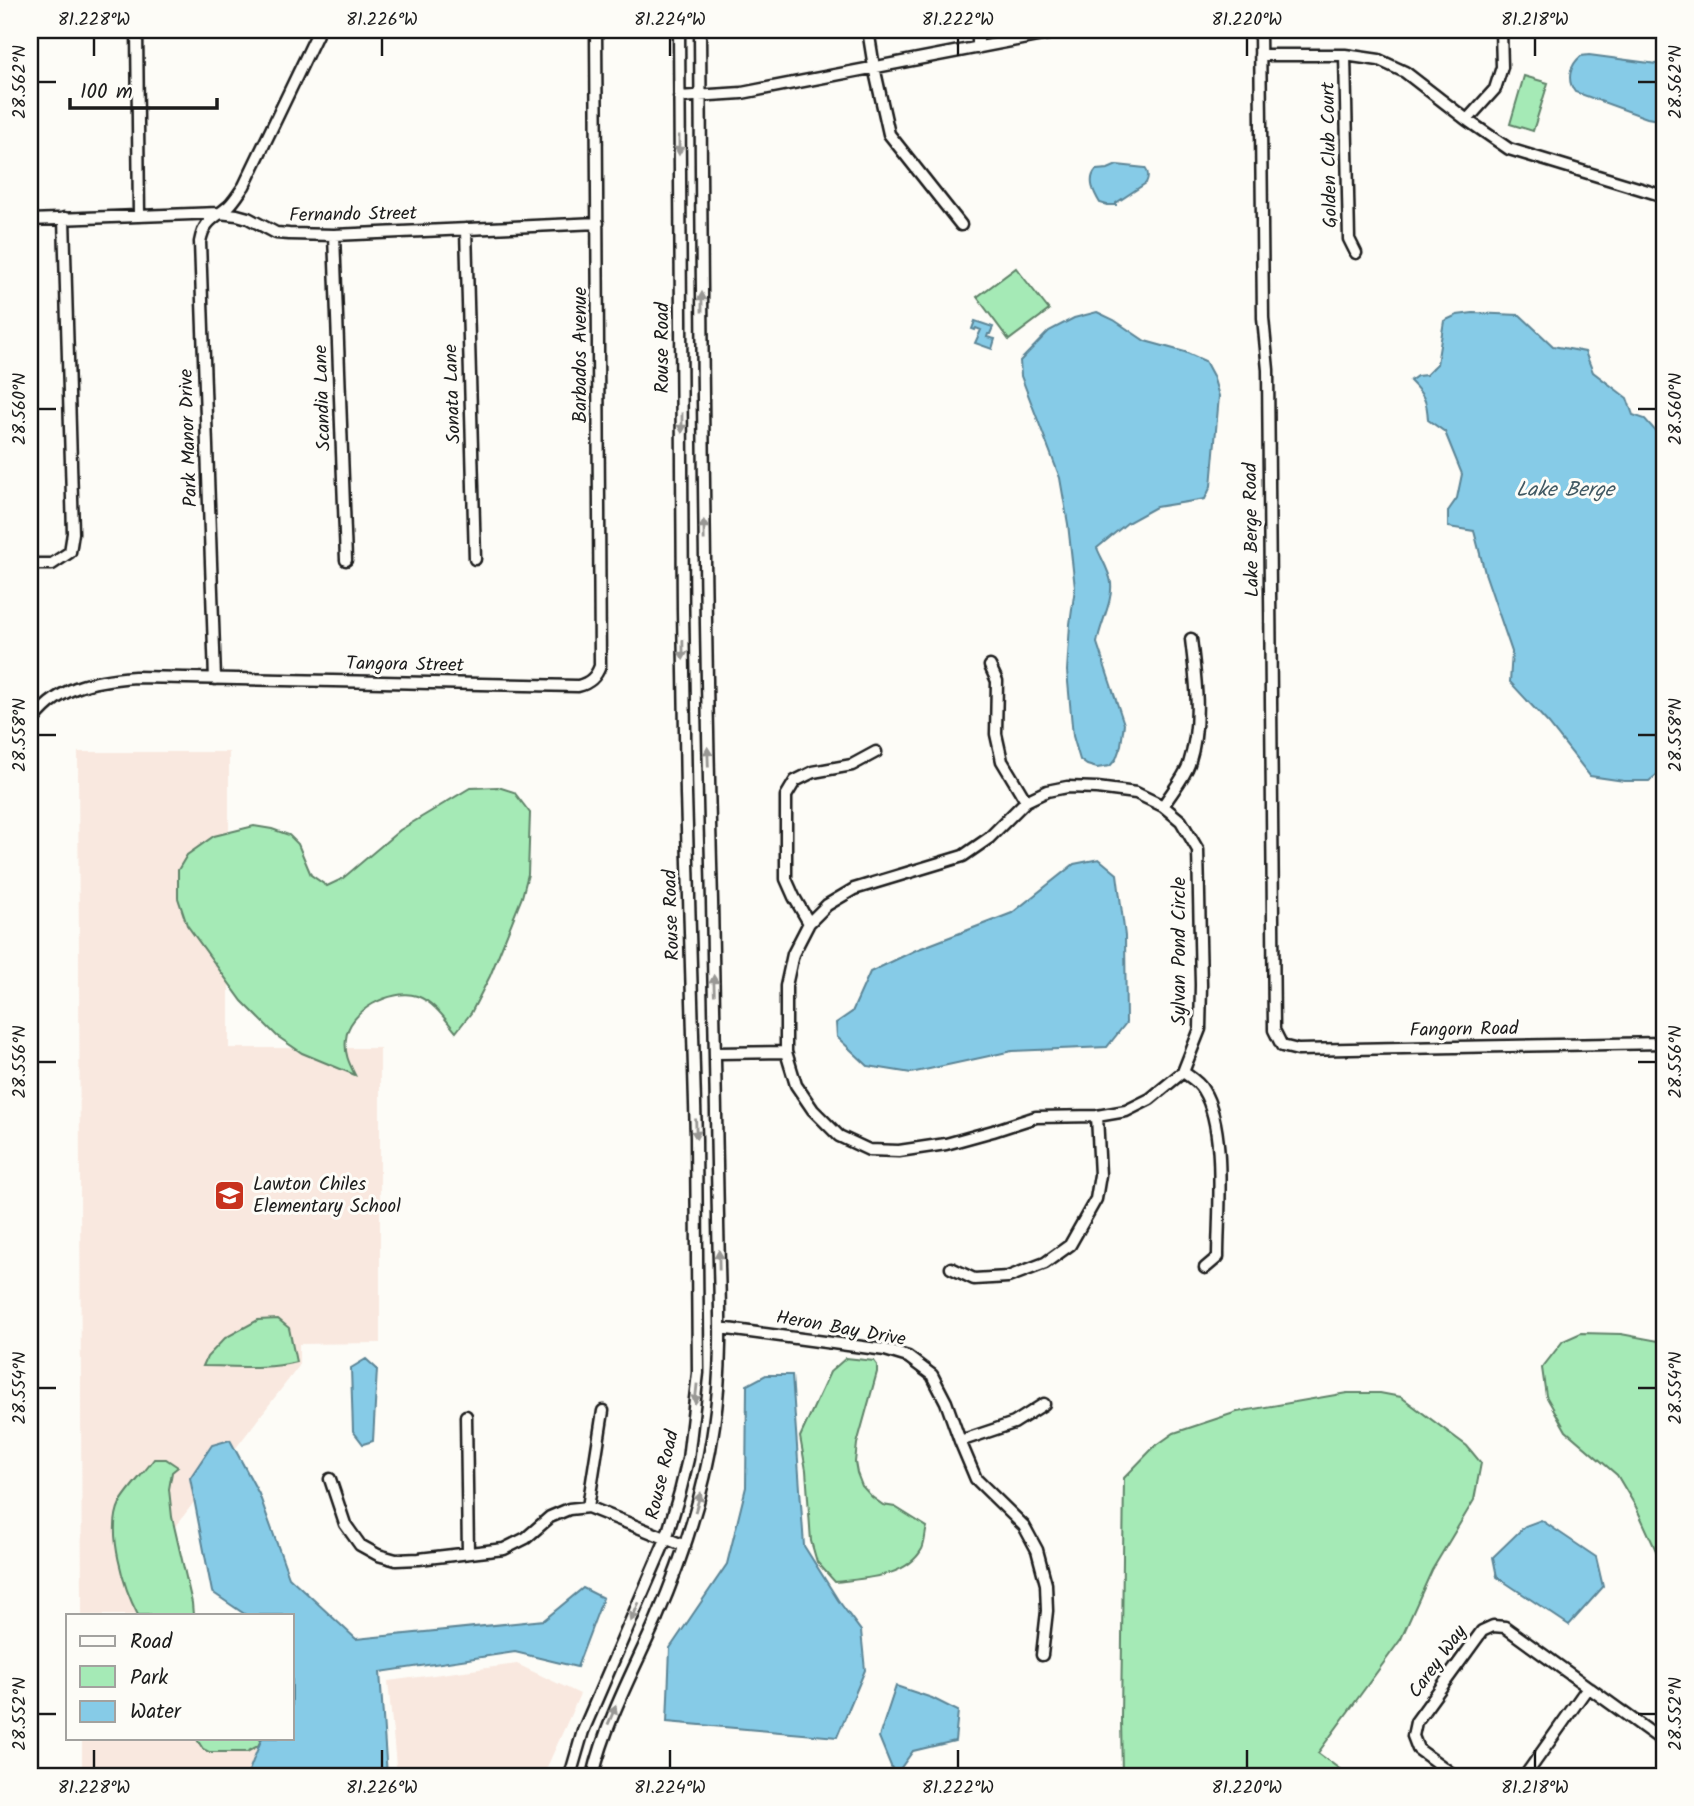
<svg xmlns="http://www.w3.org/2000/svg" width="1694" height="1806" font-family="Kalam,sans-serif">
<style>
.built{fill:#f9e8df}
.green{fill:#a5eab6;stroke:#608369;stroke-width:2}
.water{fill:#86cbe7;stroke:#5c8596;stroke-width:2}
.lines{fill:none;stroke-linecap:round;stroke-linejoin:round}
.minor-casing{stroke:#1c1c1c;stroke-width:15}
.minor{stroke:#fdfcf7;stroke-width:10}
.oneway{fill:#989794}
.ticks{fill:none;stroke:#1c1c1c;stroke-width:2.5}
.labels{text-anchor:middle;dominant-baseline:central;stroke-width:6;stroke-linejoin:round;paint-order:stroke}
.street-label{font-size:19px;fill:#1c1c1c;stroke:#fdfcf7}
.poi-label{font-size:19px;fill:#1c1c1c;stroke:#fdfcf7;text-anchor:start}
.water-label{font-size:21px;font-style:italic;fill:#415963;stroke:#fdfcf7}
.neatline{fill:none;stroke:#1c1c1c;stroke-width:2.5}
.ticks-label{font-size:18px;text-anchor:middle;fill:#1c1c1c}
</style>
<rect width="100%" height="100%" fill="#fdfcf7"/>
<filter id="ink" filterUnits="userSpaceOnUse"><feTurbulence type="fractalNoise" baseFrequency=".0143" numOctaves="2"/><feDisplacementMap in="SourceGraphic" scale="14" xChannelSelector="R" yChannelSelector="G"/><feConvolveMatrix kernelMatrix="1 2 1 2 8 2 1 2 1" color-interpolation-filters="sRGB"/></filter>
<g filter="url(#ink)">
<!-- built -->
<path class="built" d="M78 752H229V1048H380V1343L299 1344V1366L168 1536 188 1615H82Z
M517 1664 580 1694 543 1776H397L388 1681Z
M82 1738H252L265 1776H82Z"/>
<!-- green -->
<path class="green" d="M1524 76 1548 83 1533 131 1510 124Z
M1016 268 1049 310 1009 340 977 297Z
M498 787 514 792 530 813 528 874 522 897 490 976 471 1013 456 1032C445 1019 434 1002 417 996 391 988 348 1011 346 1039 344 1053 349 1063 355 1075L302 1053 277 1036 242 1001 187 925 178 898V870L187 855 214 836 254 826 272 829 289 835 298 844 311 875 327 886 342 879 400 830 470 788Z
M278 1319 289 1328 296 1362C267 1370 233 1366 203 1366L207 1357 225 1338 258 1320Z
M1581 1333 1621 1334 1664 1342V1568L1636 1507 1617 1475 1566 1431 1546 1396 1542 1368 1563 1341Z
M846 1358 874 1361 877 1365V1372L857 1444 855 1462 857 1473 862 1486 872 1497 883 1505 895 1507 927 1527C925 1533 925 1543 922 1549 906 1578 864 1578 835 1582L817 1562 811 1541 806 1470 800 1437 830 1372Z
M1347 1393H1380L1401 1397 1467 1446 1481 1463 1474 1500 1432 1570 1401 1639 1318 1753 1349 1776H1122L1121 1719 1124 1478 1154 1447 1174 1433 1237 1412Z
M154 1459H166L178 1467 172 1472 169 1489 172 1517 192 1603 193 1615H138C124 1589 106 1531 120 1503 127 1490 145 1472 154 1459Z
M196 1738H262L258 1746 247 1752H209L203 1749Z"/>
<!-- water -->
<path class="water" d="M1589 55 1664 65V121L1647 118 1575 92C1566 80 1570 65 1581 56Z
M1117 165 1145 168C1149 173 1149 177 1146 183L1116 203V205H1107L1100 203C1094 193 1087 180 1096 170L1108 169Z
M1097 312 1114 320 1145 341 1185 352 1205 361 1213 376 1219 396 1211 486 1205 499 1156 507 1127 523 1097 548C1101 558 1110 572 1111 583 1113 602 1100 624 1097 643L1124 724 1121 745 1116 759 1110 766 1097 768 1087 765 1080 760 1073 736 1067 671 1070 624 1075 588 1068 524 1060 478 1021 376 1020 361 1049 331 1074 318Z
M1473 313 1520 315 1553 346 1585 352 1593 372 1627 398 1633 415 1645 419 1658 434 1664 436V769L1649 781H1624L1590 776 1549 724 1510 682 1512 652 1485 573 1474 531 1448 527V511L1457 498 1462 474 1445 432 1428 420C1427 400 1424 395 1410 381L1417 376 1426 375 1437 364 1444 321 1457 315Z
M975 321 993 327 990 334H988L987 337 995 339 992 349 975 343 981 330 976 328 975 330 972 329Z
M1099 859 1117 874 1125 936 1126 1023 1107 1047 1012 1051 911 1073 868 1066 837 1037 836 1023 852 1012 870 972 916 950 1012 913 1074 864Z
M366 1359 377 1369 373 1441 363 1444 353 1431 351 1368Z
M766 1375H792L804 1546 838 1600 861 1631 865 1670 837 1737 667 1722 670 1648 727 1564 746 1487 747 1385Z
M230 1440 259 1494 289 1577 356 1639 544 1620 583 1588 603 1598 577 1667 515 1652 380 1672 387 1776H247L262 1738H292V1615H246L212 1592 190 1478 212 1445Z
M1541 1520 1596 1557 1603 1587 1569 1625 1497 1577 1493 1557 1525 1526Z
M896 1686 932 1698 958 1711 955 1741 913 1751 895 1776 879 1737Z"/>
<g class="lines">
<defs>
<path id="minor" d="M137 30 139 216
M868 30 874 67 889 134 961 225
M978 30V48
M1260 30 1263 318 1268 370 1274 1030 1282 1046 1298 1050 1664 1043
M1260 55H1345L1379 60 1405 72 1467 120 1509 149 1664 196
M1345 55 1349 239 1356 253
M679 97 742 93 1053 33
M1467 120 1495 89 1502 67 1501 30
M30 220 219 213 237 215 248 218 276 233 289 234 334 235 598 223
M466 229 475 559
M334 235 346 560
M30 564H52L70 552 73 533 64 218
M990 666 997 681 996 734 1002 761 1026 801
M215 679 200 242C204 220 214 219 229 206 235 200 239 193 244 186L319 30
M30 725C55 687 93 680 135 677L578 686C590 683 596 677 600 666L596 30
M1067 787 1097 788 1136 793 1163 806 1181 821 1198 850 1201 985 1200 1029 1183 1072 1150 1099 1126 1111 1097 1116 1036 1117 993 1131 946 1144 899 1151 869 1150 839 1136 813 1110 796 1085 786 1052V986L793 954 809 923 827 905 854 889 963 856 989 838 1026 801 1047 791Z
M1163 806C1171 793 1184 778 1189 764 1202 723 1196 681 1191 639
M809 923 794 897 786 879V796L795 781 813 772 852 765 876 752
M716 1053 786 1052
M1183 1072C1190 1077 1199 1082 1203 1090 1227 1128 1218 1212 1218 1257L1205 1268
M951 1268 974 1279 1008 1277 1045 1263 1070 1245 1096 1199 1100 1175 1097 1116
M720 1328 885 1350 908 1357 932 1375 946 1402 960 1441 976 1479 1024 1526 1037 1550 1046 1584 1047 1611 1042 1655
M466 1416 468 1553
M960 1441 1014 1423 1044 1404
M330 1479 345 1524 360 1545 378 1555 396 1560 419 1559 504 1549 526 1538 550 1517 569 1509 588 1507 685 1546
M588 1507 603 1411
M570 1776 583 1731 666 1539 680 1492 688 1459 698 1373 696 1138 686 794 683 610 679 30
M593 1776C606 1721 633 1672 656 1620 683 1557 705 1493 714 1425 724 1358 719 1288 718 1221 717 1114 714 1007 712 901 704 610 702 320 700 30
M1455 1776 1418 1749 1413 1736 1416 1722 1482 1631 1493 1626 1505 1627 1664 1742
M1525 1776 1588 1687"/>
</defs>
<!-- minor casing -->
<use href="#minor" class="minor-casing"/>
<!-- minor -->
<use href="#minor" class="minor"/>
</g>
<!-- one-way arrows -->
<defs><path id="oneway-solid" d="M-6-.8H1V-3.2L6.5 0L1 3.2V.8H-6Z" transform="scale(1.75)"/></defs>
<g class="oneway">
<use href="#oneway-solid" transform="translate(679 145) rotate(90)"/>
<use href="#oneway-solid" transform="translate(702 302) rotate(-90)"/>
<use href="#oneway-solid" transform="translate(682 423) rotate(90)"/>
<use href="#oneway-solid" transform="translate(704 530) rotate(-91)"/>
<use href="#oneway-solid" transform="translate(683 650) rotate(89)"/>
<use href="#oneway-solid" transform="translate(708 757) rotate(-92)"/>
<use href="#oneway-solid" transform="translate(714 985) rotate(-92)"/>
<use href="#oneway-solid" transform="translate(696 1129) rotate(88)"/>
<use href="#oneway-solid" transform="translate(719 1260) rotate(-91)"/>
<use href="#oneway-solid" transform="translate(696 1394) rotate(96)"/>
<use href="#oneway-solid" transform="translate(698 1502) rotate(-74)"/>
<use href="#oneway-solid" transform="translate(635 1612) rotate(114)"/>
<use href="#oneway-solid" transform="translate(612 1715) rotate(-67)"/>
</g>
</g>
<!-- ticks -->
<path class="ticks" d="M94 38V56M382 38V56M670 38V56M958 38V56M1247 38V56M1535 38V56M38 82H56M1638 82H1656M38 409H56M1638 409H1656M38 735H56M1638 735H1656M38 1062H56M1638 1062H1656M38 1388H56M1638 1388H1656M38 1714H56M1638 1714H1656M94 1750V1768M382 1750V1768M670 1750V1768M958 1750V1768M1247 1750V1768M1535 1750V1768"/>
<!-- icons -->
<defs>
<symbol id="school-square" viewBox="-11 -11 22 22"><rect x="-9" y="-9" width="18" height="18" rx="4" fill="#c8321e" stroke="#fdfcf7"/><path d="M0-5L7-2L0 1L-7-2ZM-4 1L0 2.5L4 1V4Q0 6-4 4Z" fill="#fff"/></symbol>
</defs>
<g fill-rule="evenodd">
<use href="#school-square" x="212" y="1178" width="35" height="35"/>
</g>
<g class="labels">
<!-- street labels -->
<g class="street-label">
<text transform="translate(1330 155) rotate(-91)">Golden Club Court</text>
<text transform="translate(353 215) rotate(-1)">Fernando Street</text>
<text transform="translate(663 348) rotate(-90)">Rouse Road</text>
<text transform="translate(581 355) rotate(-90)">Barbados Avenue</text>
<text transform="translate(453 394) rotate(-92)">Sonata Lane</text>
<text transform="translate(323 398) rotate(-92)">Scandia Lane</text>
<text transform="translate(189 438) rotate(-92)">Park Manor Drive</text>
<text transform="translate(1252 530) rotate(-91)">Lake Berge Road</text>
<text transform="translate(405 665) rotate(1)">Tangora Street</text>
<text transform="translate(672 915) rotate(-92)">Rouse Road</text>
<text transform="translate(1180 951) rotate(-90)">Sylvan Pond Circle</text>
<text transform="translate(1464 1030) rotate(-1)">Fangorn Road</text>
<text transform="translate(841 1329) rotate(10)">Heron Bay Drive</text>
<text transform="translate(663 1475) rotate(-77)">Rouse Road</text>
<text transform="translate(1438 1662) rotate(-54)">Carey Way</text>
</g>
<!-- poi labels -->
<g class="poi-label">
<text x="253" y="1185">Lawton Chiles<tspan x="253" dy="22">Elementary School</tspan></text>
</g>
<!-- water labels -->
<g class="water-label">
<text x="1565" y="490">Lake Berge</text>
</g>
</g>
<!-- margin -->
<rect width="1694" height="1806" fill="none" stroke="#fdfcf7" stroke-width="77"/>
<!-- legend -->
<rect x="66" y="1614" width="228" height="126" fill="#fdfcf7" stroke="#a3a29f" stroke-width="2"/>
<rect x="80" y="1636" width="35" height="10" fill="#fdfcf7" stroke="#a3a29f" stroke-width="2"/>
<text x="130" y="1648" font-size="21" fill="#1c1c1c">Road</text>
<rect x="80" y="1666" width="35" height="21" fill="#a5eab6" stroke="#a3a29f" stroke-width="2"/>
<text x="130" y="1684" font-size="21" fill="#1c1c1c">Park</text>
<rect x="80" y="1701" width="35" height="21" fill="#86cbe7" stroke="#a3a29f" stroke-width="2"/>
<text x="130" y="1718" font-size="21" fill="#1c1c1c">Water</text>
<!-- scale -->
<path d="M70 98v10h147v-10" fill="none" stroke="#1c1c1c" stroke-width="3.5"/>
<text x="80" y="98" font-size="21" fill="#1c1c1c" stroke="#fdfcf7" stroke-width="5" paint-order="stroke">100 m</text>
<rect x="38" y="38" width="1618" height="1730" class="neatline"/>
<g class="ticks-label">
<text x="94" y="25">81.228°W</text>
<text x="382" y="25">81.226°W</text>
<text x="670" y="25">81.224°W</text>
<text x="958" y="25">81.222°W</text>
<text x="1247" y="25">81.220°W</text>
<text x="1535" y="25">81.218°W</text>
<text transform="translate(19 82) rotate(-90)" y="6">28.562°N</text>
<text transform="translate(1675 82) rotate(-90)" y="6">28.562°N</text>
<text transform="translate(19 409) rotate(-90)" y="6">28.560°N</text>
<text transform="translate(1675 409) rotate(-90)" y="6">28.560°N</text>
<text transform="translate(19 735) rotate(-90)" y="6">28.558°N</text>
<text transform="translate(1675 735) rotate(-90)" y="6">28.558°N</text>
<text transform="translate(19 1062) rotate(-90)" y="6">28.556°N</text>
<text transform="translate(1675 1062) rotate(-90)" y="6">28.556°N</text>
<text transform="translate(19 1388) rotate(-90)" y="6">28.554°N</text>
<text transform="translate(1675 1388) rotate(-90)" y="6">28.554°N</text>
<text transform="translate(19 1714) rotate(-90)" y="6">28.552°N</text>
<text transform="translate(1675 1714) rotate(-90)" y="6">28.552°N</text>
<text x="94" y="1793">81.228°W</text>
<text x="382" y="1793">81.226°W</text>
<text x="670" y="1793">81.224°W</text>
<text x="958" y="1793">81.222°W</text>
<text x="1247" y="1793">81.220°W</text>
<text x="1535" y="1793">81.218°W</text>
</g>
</svg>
